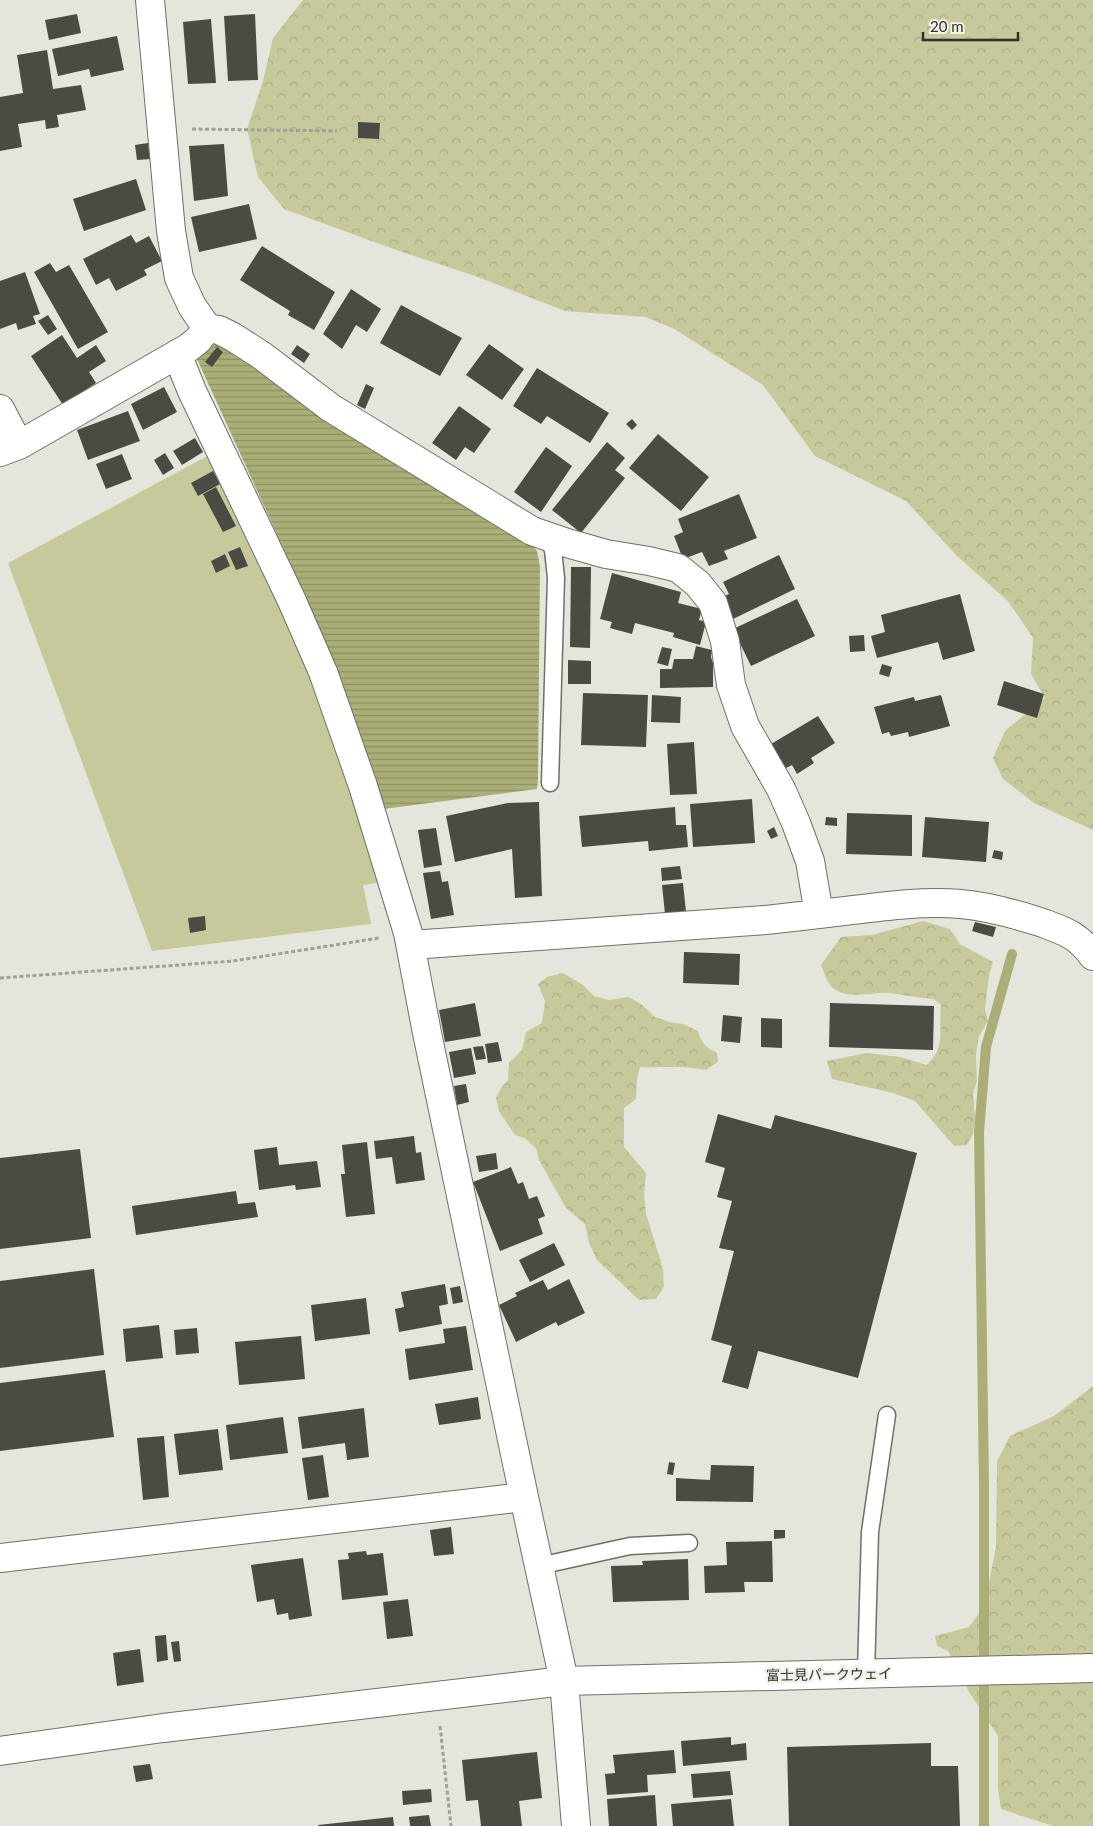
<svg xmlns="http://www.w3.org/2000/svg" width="1093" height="1826" font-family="Lato,'Noto Sans JP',sans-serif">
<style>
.forest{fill:url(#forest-crowns)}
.green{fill:#c7c99b}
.water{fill:url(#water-rules)}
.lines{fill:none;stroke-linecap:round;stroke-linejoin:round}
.stream{stroke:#acae77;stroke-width:10}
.building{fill:#4a4b42}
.service-casing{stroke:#6f7066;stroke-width:19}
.minor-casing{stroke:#6f7066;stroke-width:30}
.tertiary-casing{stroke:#6f7066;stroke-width:30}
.path{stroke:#a0a098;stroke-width:3;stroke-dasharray:4 2.5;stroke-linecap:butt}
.service{stroke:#fff;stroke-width:16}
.minor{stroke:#fff;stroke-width:28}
.tertiary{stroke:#fff;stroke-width:28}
.labels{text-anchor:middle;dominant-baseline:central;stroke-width:5;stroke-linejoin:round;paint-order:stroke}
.street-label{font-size:14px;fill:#2f2f2b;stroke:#f2f3e8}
</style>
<defs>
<pattern id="forest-crowns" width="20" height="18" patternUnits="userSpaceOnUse" patternTransform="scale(1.25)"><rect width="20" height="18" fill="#c7c99b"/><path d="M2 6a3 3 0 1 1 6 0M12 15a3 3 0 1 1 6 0" fill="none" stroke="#abad86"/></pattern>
<pattern id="water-rules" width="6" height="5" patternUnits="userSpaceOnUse" patternTransform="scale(1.25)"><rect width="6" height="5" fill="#acae77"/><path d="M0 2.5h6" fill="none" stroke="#8c8e62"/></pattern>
</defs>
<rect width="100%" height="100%" fill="#e5e6db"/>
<!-- forest -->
<path class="forest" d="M303 0H1093V830L1034 803 1003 779 993 758 1005 731 1045 698 1031 674 1033 638 1008 601 957 556 906 501 815 456 763 385 674 329 646 317 565 311 478 277 399 251 284 209 258 177 247 129 263 81 273 38Z
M923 921 950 929 960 944 993 962 989 976 985 1009 988 1021 979 1036 976 1054 977 1081 973 1093 975 1118 973 1134 967 1145 954 1146 915 1101 893 1093 832 1079 827 1061 867 1053 900 1057 927 1065C947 1046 938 1029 941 1005L934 999C917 998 903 994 887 993 870 992 845 1001 831 986 826 981 824 971 821 965L841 937 872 935Z
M563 973 583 985 594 996 609 1000 629 997 641 1004 655 1017 670 1022 683 1024 698 1031C701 1043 706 1048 717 1053L718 1062 706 1070C682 1065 664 1068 640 1067L637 1078 636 1099 624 1108V1147L646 1173 644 1195 646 1214 663 1269 664 1287 656 1299 639 1300 597 1260 589 1243 585 1224 566 1208 539 1160 536 1148 524 1138 515 1135 499 1111 496 1098 501 1088 508 1080 509 1063 522 1050 526 1032 542 1023 545 1001 538 984 547 977Z
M1093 1386V1826H1053L1001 1809 998 1789V1736L969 1692 948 1651 937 1646 935 1636 969 1627 984 1607 996 1547 997 1461 1010 1436 1054 1416Z"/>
<!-- green -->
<path class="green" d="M213 453 294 631 383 882 363 885 371 924 152 951 8 563Z"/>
<!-- water -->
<path class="water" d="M221 339 528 539 537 551 540 567 538 779 537 789 383 809 347 707 296 576 197 359Z"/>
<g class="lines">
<!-- stream -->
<path class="stream" d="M984 1826V1485L979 1132 986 1047 1012 954"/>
</g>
<!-- building -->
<path class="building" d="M77 14 81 33 49 40 45 20Z
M255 14 258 80 228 81 224 16Z
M211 19 216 83 188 84 183 22Z
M117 36 124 70 91 77 89 69 58 76 52 49Z
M47 50 53 89 81 85 86 110 57 115 59 127 46 129 45 120 18 124 22 147 0 151V97L23 93 17 55Z
M358 122 380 123 379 139 358 138Z
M148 143 150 159 137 160 135 145Z
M224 144 228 196 194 201 189 146Z
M136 179 146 210 84 231 73 199Z
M249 204 257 239 199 252 191 217Z
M131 235 136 243 149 236 162 261 144 270 147 275 116 291 109 278 96 285 83 259Z
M262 246 335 292 314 330 288 315 290 311 240 280Z
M50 263 56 272 69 265 108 332 78 349 34 272Z
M25 272 40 314 33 316 36 324 18 330 16 323 0 329V281Z
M351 289 381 309 367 332 356 325 342 349 323 334Z
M401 305 462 338 440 376 380 343Z
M48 315 57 329 48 335 38 321Z
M62 335 77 358 96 345 106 361 89 372 96 383 63 405 31 356Z
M489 344 524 369 502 400 466 375Z
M297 345 310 354 304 363 291 354Z
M217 347 223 352 212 367 205 362Z
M537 368 609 413 590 443 547 416 541 424 513 406Z
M366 384 374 388 365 409 357 405Z
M164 387 177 412 143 430 131 404Z
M459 406 491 429 474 453 465 447 456 460 432 443Z
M128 411 140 441 88 460 77 430Z
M632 419 637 425 632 430 626 424Z
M658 434 709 477 681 511 629 468Z
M195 438 203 452 182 465 173 451Z
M607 442 625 458 615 470 625 478 581 533 552 510Z
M546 447 572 466 541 512 514 492Z
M165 453 174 468 163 475 154 460Z
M122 454 132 479 106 489 96 464Z
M213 471 220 484 198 496 191 483Z
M216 487 236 526 223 532 203 494Z
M739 494 757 538 724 551 728 559 709 566 702 552 683 559 674 536 683 532 678 519Z
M240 547 248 566 236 570 228 552Z
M225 554 230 566 216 573 211 561Z
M779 555 795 589 733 619 722 597 729 594 723 582Z
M571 567H591L590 648 570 647Z
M612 573 681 592 678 603 702 609 699 620 706 622 700 645 673 637 674 633 635 623 632 634 610 628 612 622 600 619Z
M960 594 975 651 943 660 938 642 877 658 871 636 885 632 881 615Z
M797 599 815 636 751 666 733 629Z
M864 635 865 651 850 652 849 636Z
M696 646 712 650 711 657 713 663V687L660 688V669H672L674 659H693Z
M662 647 672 649 668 666 657 663Z
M568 660 591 661V684H568Z
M882 664 892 667 889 677 879 674Z
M1004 681 1044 694 1037 718 997 705Z
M583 693 648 695 646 747 581 745Z
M652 695 681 697 680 723 651 722Z
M941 695 950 726 909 737 908 732 891 736 889 732 882 734 874 707 914 697 915 701Z
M818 716 835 743 811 758 814 763 797 774 792 765 786 768 771 744Z
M694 742 697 794 670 795 667 744Z
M752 799 755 843 693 847 690 804Z
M539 802 542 896 515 898 512 849 455 862 446 816 508 803Z
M675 807 676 825H686L688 847 649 851 648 841 582 847 579 816Z
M847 813 912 815V856L846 854Z
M826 817 837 818V826L825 825Z
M925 817 989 822 986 862 922 857Z
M774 827 778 836 771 839 767 831Z
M436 828 442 865 424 868 418 830Z
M994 850 1003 852 1002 860 992 858Z
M680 866 682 879 662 881 661 868Z
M440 871 442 882 448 881 454 915 431 919 423 873Z
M683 883 686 912 665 914 662 885Z
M205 916 206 930 190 933 188 918Z
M975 922 996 927 993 937 972 931Z
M684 952 740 954 739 985 683 983Z
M475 1003 481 1036 445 1042 439 1010Z
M830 1003 934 1006 933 1050 829 1047Z
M723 1015 742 1017 740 1043 721 1041Z
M761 1018 782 1019V1048L761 1047Z
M498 1042 502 1061 488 1063 485 1044Z
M483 1046 486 1059 476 1060 473 1047Z
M471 1048 476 1074 454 1078 449 1052Z
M466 1084 469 1102 457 1105 454 1086Z
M718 1114 771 1129 775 1115 917 1153 858 1378 758 1351 748 1389 722 1382 732 1346 711 1340 734 1251 719 1248 732 1201 717 1197 725 1168 705 1162Z
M414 1136 416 1153 421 1152 425 1180 396 1184 392 1157 376 1159 374 1141Z
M367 1142 375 1214 346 1217 341 1174H345L342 1145Z
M277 1147 279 1165 317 1161 321 1187 296 1190 295 1185 259 1190 254 1150Z
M80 1149 91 1238 0 1249V1158Z
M496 1153 498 1169 479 1172 476 1156Z
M511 1167 518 1184 523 1182 529 1199 537 1196 545 1216 538 1219 543 1234 500 1251 473 1182Z
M236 1191 238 1204 255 1202 258 1217 136 1235 132 1206Z
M554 1243 565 1265 530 1282 519 1260Z
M94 1269 104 1355 0 1368V1281Z
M569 1279 585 1313 558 1326 556 1322 516 1342 499 1305 517 1296 515 1293 543 1280 548 1290Z
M445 1284 448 1304 439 1306 442 1324 399 1332 395 1309 404 1307 401 1292Z
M460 1286 463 1302 453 1304 450 1288Z
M366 1298 370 1334 315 1341 311 1305Z
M159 1325 163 1358 126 1362 123 1329Z
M466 1326 473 1370 409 1380 405 1349 445 1343 443 1329Z
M197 1328 199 1353 176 1355 174 1330Z
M301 1336 305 1379 239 1385 235 1342Z
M105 1370 114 1437 0 1451V1383Z
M478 1397 481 1419 439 1425 435 1404Z
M364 1408 369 1457 347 1460 345 1443 302 1449 298 1417Z
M283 1417 288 1453 230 1460 226 1425Z
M218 1429 223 1470 179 1475 174 1434Z
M164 1436 169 1497 143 1500 137 1438Z
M323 1455 329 1497 308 1500 302 1458Z
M669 1462 675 1463 673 1475 667 1474Z
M711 1465 754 1466 753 1502 676 1501V1478L710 1480Z
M451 1527 454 1554 434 1556 430 1530Z
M774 1530H785V1538L774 1539Z
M772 1541 773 1582H744L745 1592 705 1593 704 1566 727 1565 726 1542Z
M366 1551 367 1555 383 1553 388 1595 342 1600 338 1560 349 1559 348 1553Z
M303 1558 312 1616 289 1620 288 1613 277 1615 274 1599 257 1602 251 1565Z
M688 1559 689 1600 613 1602 611 1566 643 1565 642 1561Z
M408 1599 413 1636 387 1639 383 1602Z
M166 1635 168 1660 157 1662 155 1636Z
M179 1641 181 1661 174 1662 171 1642Z
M140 1649 144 1682 117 1686 113 1653Z
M731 1737V1745L746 1743 747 1760 683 1766 681 1741Z
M931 1743V1766H958L960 1826H789L787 1747Z
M674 1750 676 1773 647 1775 648 1792 607 1795 605 1774 615 1773 613 1755Z
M537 1752 542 1798 519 1801 522 1826H481L478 1800 466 1801 462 1760Z
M150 1764 153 1779 136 1782 133 1766Z
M730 1771 733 1795 693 1798 691 1774Z
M431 1789 432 1802 403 1805 402 1791Z
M655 1795 657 1826H609L607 1799Z
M731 1799 734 1826H673L671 1804Z
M429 1815 431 1826H410L409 1817Z
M393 1817 394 1826H318V1825Z"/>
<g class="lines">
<defs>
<path id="service" d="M547 536 553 550 556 578 550 783
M539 1566 630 1546 689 1543
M866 1673 870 1532 887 1415"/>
<path id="minor" d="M150 0 171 231 179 278 192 306 207 328 219 330 233 337 261 355 331 408 532 531 567 543 606 554 649 561 678 568 698 584 713 603 725 641 731 685 745 726 781 789 796 823 810 861 819 914 766 920 411 945
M177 354 192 391 292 601 323 672 363 786 408 933 427 1033 524 1497 564 1681 576 1826
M0 409 19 445
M0 452 19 445 188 348 198 340 207 328
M819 914C866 909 914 900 961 904 984 906 1018 915 1040 922 1064 931 1077 934 1093 956
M0 1558 524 1497"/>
<path id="tertiary" d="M0 1751 163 1728 564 1681 1093 1668"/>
</defs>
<!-- service casing -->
<use href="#service" class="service-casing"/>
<!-- minor casing -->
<use href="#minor" class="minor-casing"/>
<!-- tertiary casing -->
<use href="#tertiary" class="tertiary-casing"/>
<!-- path -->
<path class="path" d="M192 129 337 131
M0 978 233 961 379 938
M440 1726 451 1826"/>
<!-- service -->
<use href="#service" class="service"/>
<!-- minor -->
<use href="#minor" class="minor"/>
<!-- tertiary -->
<use href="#tertiary" class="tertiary"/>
</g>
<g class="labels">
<!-- street labels -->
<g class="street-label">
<text transform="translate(829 1674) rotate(-1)">富士見パークウェイ</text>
</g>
</g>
<!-- scale -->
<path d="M923 32v8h95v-8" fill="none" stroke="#2f2f2b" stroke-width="2.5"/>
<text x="930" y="32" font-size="15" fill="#2f2f2b" stroke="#f2f3e8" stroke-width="4" paint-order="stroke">20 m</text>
</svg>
